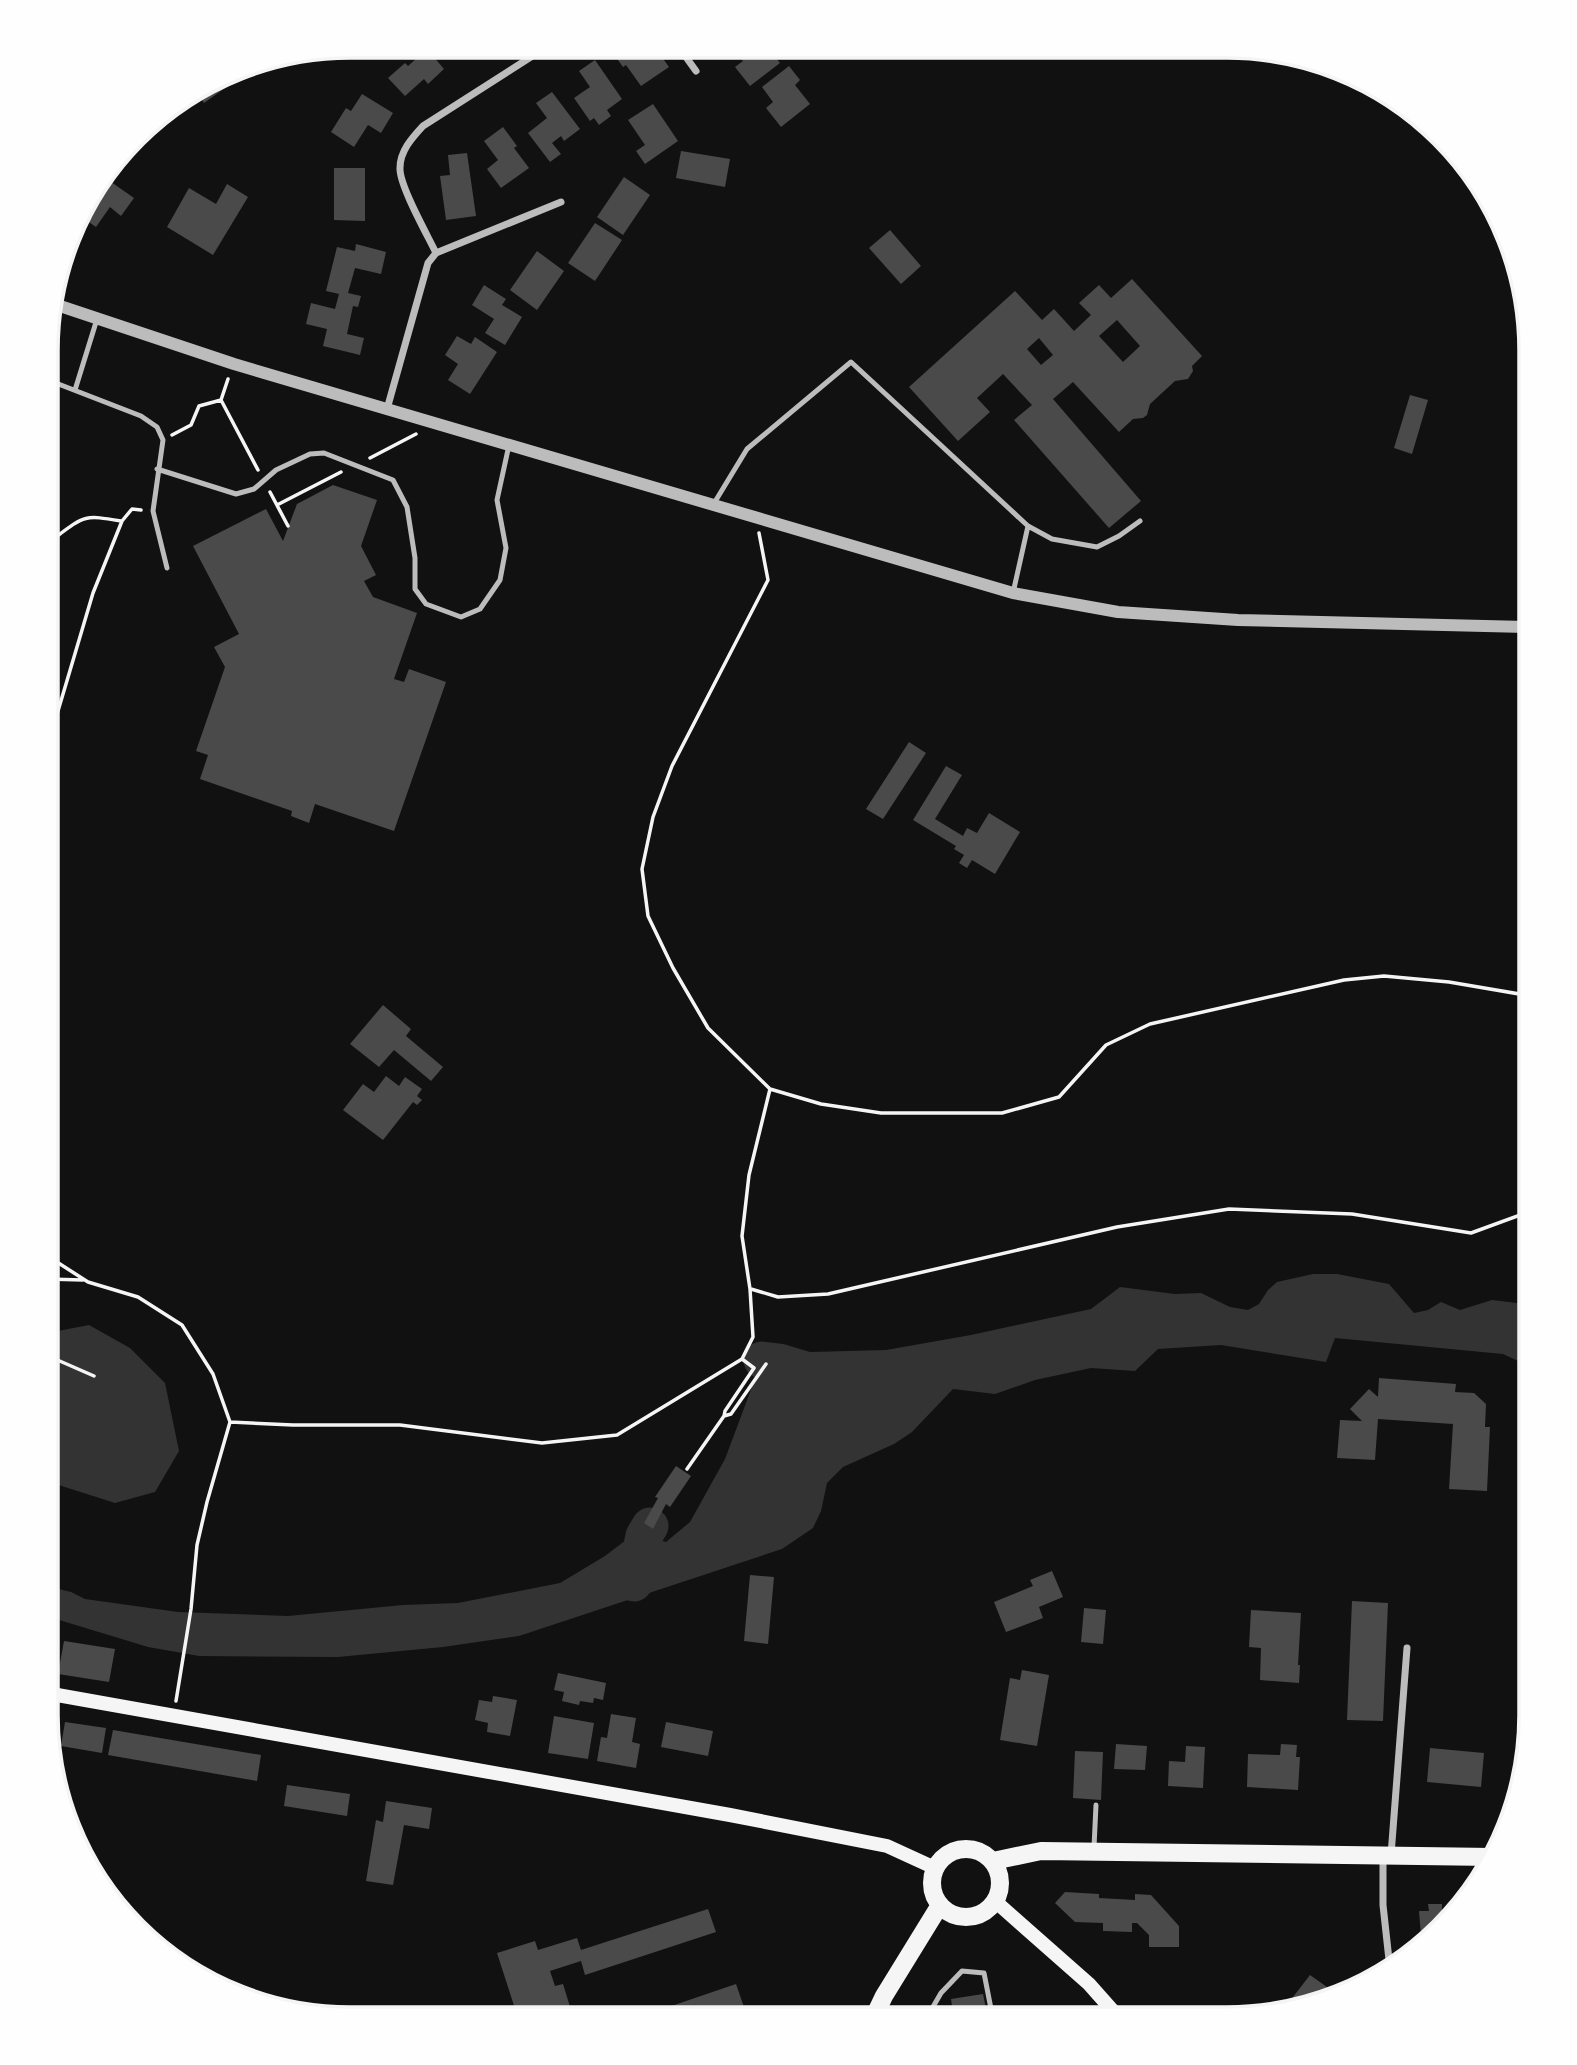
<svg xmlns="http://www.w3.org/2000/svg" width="1577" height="2065" font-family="'Asap Condensed',sans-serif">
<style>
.water{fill:#333}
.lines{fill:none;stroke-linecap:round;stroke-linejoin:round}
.river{stroke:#333;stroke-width:37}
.building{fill:#4a4a4a;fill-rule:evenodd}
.path{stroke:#f5f5f5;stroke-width:3.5}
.service{stroke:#bcbcbc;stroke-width:5}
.minor{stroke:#bcbcbc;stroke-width:7}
.tertiary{stroke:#bcbcbc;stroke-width:12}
.secondary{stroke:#f5f5f5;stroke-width:14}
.trunk{stroke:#f5f5f5;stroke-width:18}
.rim{fill:none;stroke:#f5f5f5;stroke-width:3.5}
</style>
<rect width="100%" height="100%" fill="#111"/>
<!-- water -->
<path class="water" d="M1313 1274H1337L1389 1284 1414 1313 1428 1310 1441 1302 1460 1310 1492 1300 1517 1303 1531 1295V1367L1503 1354 1335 1338 1326 1362 1221 1345 1158 1349 1135 1371 1091 1368 1035 1380 995 1394 953 1389 912 1432 894 1444 843 1467 827 1483 821 1511 813 1528 782 1549 519 1636 443 1647 338 1657 199 1656 148 1647 46 1616V1586L71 1592 85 1599 178 1612 288 1616 403 1605 458 1603 560 1583 605 1556 635 1533 666 1542 690 1522 725 1459 752 1387 763 1367 811 1352 886 1350 971 1335 1091 1309 1120 1287 1175 1294 1201 1293 1230 1307 1248 1310 1259 1304 1268 1290 1277 1282Z
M89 1325 130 1348 165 1383 179 1451 155 1492 115 1503 46 1481V1357L58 1331Z"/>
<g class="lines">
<!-- river -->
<path class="river" d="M762 1360 779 1362 825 1376
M634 1583 644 1536 650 1526"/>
</g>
<!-- building -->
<path class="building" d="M613 46H632L639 56 654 46 669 67 641 86 626 65 623 67 610 49Z
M731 47H767L780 63 750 86 735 67 743 61Z
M427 49 444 69 428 84 424 79 405 96 388 78 405 63 408 66Z
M266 59 204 103 197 93 252 62Z
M595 60 622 99 607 110 611 116 599 125 594 118 590 121 574 98 590 87 579 71Z
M789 66 800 80 795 85 810 104 781 127 766 108 773 102 762 87Z
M552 92 580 129 564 141 561 136 552 143 561 154 550 162 528 133 547 118 536 103Z
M362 94 393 113 381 133 368 125 354 147 331 132 346 108 351 111Z
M653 104 678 141 645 164 636 151 645 145 628 120Z
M503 127 517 146 514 148 529 168 501 188 487 169 498 160 484 141Z
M681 151 730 159 725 187 676 178Z
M467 153 476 216 446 220 440 176 450 175 448 155Z
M334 168H365V221L334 220Z
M104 177 134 198 121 216 110 207 96 227 80 216 86 198Z
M624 177 650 195 623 235 597 217Z
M227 184 248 197 213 255 167 227 189 188 216 204Z
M595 223 622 240 595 281 568 263Z
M890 230 921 266 901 284 869 248Z
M356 244 386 252 381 274 355 268 348 293 361 296 358 307 353 306 347 334 364 338 360 355 323 346 327 329 306 324 311 303 335 309 339 294 326 291 337 247 355 251Z
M537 251 564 271 537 310 510 290Z
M1132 279 1202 356 1192 366 1193 371 1188 379 1175 381 1150 404 1147 415 1143 418 1133 419 1119 432 1073 382 1053 399 1141 501 1109 528 1014 420 1032 405 1003 374 977 398 990 412 958 441 909 387 1015 291 1042 320 1054 309 1074 331 1091 315 1079 303 1099 285 1111 298ZM1117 320 1140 346 1123 362 1099 336ZM1039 338 1053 355 1041 365 1027 349Z
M484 285 506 299 502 305 522 317 505 345 485 333 494 319 472 305Z
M457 336 471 344 475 337 497 352 470 394 448 380 458 364 445 355Z
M1410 395 1428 400 1412 454 1394 448Z
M333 485 377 500 361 546 376 575 364 581 373 597 417 613 394 679 404 682 409 669 446 682 394 831 315 804 309 823 291 816 292 811 200 779 208 755 196 751 225 667 214 647 239 634 193 546 266 509 283 541 297 504Z
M909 742 926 753 883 819 866 809Z
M946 766 962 775 935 819 963 836 967 828 977 833 989 813 1020 832 995 874 972 860 967 868 959 863 964 855 954 849 956 846 913 820Z
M383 1005 411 1029 406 1036 443 1067 431 1081 394 1050 379 1067 350 1044Z
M386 1076 399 1086 405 1077 422 1089 417 1096 422 1100 417 1105 413 1102 383 1140 343 1110 363 1084 374 1092Z
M1379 1378 1456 1384 1455 1392 1474 1393 1486 1404 1485 1427H1490L1487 1491 1449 1489 1453 1424 1378 1419 1375 1460 1337 1458 1340 1420 1362 1421 1350 1409 1369 1389 1378 1397Z
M676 1466 691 1476 670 1507 666 1504 653 1529 644 1523 658 1498 655 1497Z
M1052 1571 1063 1597 1039 1607 1043 1618 1006 1632 994 1602 1033 1586 1030 1580Z
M750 1575 774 1577 768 1644 744 1641Z
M1352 1601 1388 1603 1383 1721 1347 1720Z
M1084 1608 1106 1610 1103 1644 1081 1642Z
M1251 1610 1301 1613 1298 1665H1300L1299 1683 1260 1680 1261 1648 1249 1647Z
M64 1641 115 1649 109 1682 58 1674Z
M1022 1670 1049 1675 1037 1746 1000 1740 1010 1678 1020 1680Z
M558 1673 606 1683 603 1700 594 1698 593 1703 580 1701 579 1705 562 1701 564 1692 554 1690Z
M493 1696 517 1700 510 1736 487 1732 488 1723 475 1720 479 1700 492 1702Z
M611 1714 636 1718 632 1742 640 1744 636 1768 597 1761 601 1737 607 1738Z
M554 1716 594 1723 588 1759 548 1753Z
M46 1718 59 1720 53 1749 48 1726Z
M65 1722 106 1728 102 1753 61 1746Z
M666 1722 713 1731 708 1756 661 1747Z
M113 1730 261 1755 257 1781 108 1755Z
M1116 1744 1147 1746 1145 1770 1114 1769Z
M1281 1744 1297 1745 1296 1757H1300L1298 1790 1247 1787 1248 1754 1280 1755Z
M1186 1746 1205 1747 1203 1788 1168 1786 1169 1761 1185 1762Z
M1430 1748 1484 1753 1481 1787 1427 1782Z
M1075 1751 1103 1752 1101 1800 1073 1798Z
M287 1785 350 1794 347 1816 284 1806Z
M386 1801 432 1808 429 1829 404 1825 393 1885 366 1881 376 1820 383 1822Z
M1065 1892 1099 1894V1898L1135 1900V1894L1151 1895 1179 1926V1947H1149V1935L1137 1923H1132V1932L1103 1931V1923L1075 1922 1055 1903Z
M1428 1904H1442V1928L1422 1948 1419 1911H1429Z
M708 1909 716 1932 585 1975 581 1961 550 1971 555 1986 563 1984 572 2013 559 2018H518L497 1953 535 1941 538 1950 577 1938 581 1950Z
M1310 1975 1327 1987 1318 1998 1286 2006Z
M736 1984 745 2010 741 2012 743 2018H646L645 2015Z
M983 1994 988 2019H954L951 1999Z"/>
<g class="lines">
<!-- path -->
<path class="path" d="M228 379 221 400 258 470
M172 435 191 425 199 406 221 400
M370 458 416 434
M270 492 288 526
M277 505 341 472
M759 533 768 580 672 766 653 817 642 869 648 916 673 968 708 1028 770 1089 821 1104 881 1113H1002L1059 1097 1106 1045 1150 1024 1344 980 1384 976 1449 982 1531 996
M56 537C85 515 85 515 121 521
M47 748 93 593 122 521 132 509 141 510
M46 1255 88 1282 138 1297 182 1325 213 1374 230 1422 293 1425H400L542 1443 617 1435 742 1359 753 1337 750 1289 742 1236 749 1175 770 1089
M46 1279 83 1280
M751 1289 778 1297 828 1294 1117 1227 1229 1209 1352 1214 1471 1233 1531 1211
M46 1355 94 1376
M724 1416 725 1411 754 1368 742 1359
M687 1469 724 1416 731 1414 766 1364
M176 1701 191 1609 197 1545 207 1502 230 1422"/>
<!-- service -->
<path class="service" d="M48 380 141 416 157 427 163 440 153 511 167 568
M75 390 97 319
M157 469 236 494 254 489 276 470 310 454 324 453 393 480 407 507 415 558V589L426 604 461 617 480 609 500 580 506 548 497 500 509 445
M713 505 747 449 851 362 1028 526 1013 593
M1028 526 1052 539 1097 547 1119 536 1140 521
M1094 1847 1096 1805
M926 2019 941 1993 962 1971 984 1973 993 2019"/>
<!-- minor -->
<path class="minor" d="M678 46 696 71
M436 253C428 236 399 185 400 168 400 151 412 138 423 126L548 46
M387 409 428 263 436 253 561 202
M1383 1855V1905L1390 1969
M1391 1855 1407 1648"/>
<!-- tertiary -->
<path class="tertiary" d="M51 303 234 364 1013 593 1118 612 1238 620 1531 627"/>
<!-- secondary -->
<path class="secondary" d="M46 1693 730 1815 887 1846 935 1868
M995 1901 1089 1984 1120 2019"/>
<!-- trunk -->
<path class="trunk" d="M932 1883a34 34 0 1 1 68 0a34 34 0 1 1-68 0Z
M993 1861 1041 1851 1493 1857
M873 2019 884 1996 940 1905"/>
</g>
<!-- crop -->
<path d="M0 0H1577V2065H0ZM350 58H1227A292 292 0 0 1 1519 350V1715A292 292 0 0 1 1227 2007H350A292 292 0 0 1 58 1715V350A292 292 0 0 1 350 58Z" fill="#fefefe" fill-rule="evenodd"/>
<path class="rim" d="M350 58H1227A292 292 0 0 1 1519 350V1715A292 292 0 0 1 1227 2007H350A292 292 0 0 1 58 1715V350A292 292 0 0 1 350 58Z"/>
</svg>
